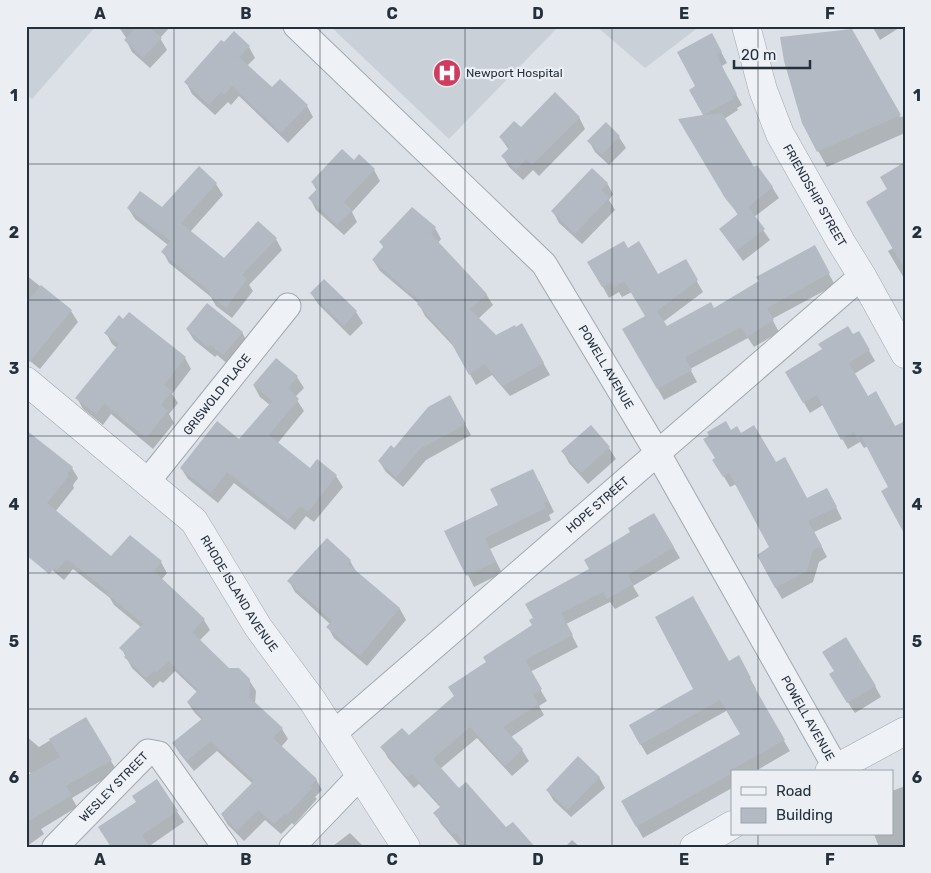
<svg xmlns="http://www.w3.org/2000/svg" width="931" height="873" font-family="Rubik,sans-serif">
<style>
.built{fill:#c9d0d8}
.shadow{fill:#0003}
.building{fill:#b3bac3}
.lines{fill:none;stroke-linecap:round;stroke-linejoin:round}
.minor-casing{stroke:#a1a8b0;stroke-width:27}
.tertiary-casing{stroke:#a1a8b0;stroke-width:29}
.minor{stroke:#eef1f5;stroke-width:25}
.tertiary{stroke:#eef1f5;stroke-width:28}
.grid{fill:none;stroke:#25303d;stroke-width:1;stroke-opacity:0.55}
.labels{text-anchor:middle;dominant-baseline:central;stroke-width:4.5;stroke-linejoin:round;paint-order:stroke}
.poi-label{font-size:12px;fill:#25303d;stroke:#ebeff4;text-anchor:start}
.street-label{font-size:12px;fill:#25303d;stroke:#ebeff4}
.neatline{fill:none;stroke:#25303d;stroke-width:2}
.grid-label{font-size:16px;text-anchor:middle;font-weight:bold;fill:#25303d}
</style>
<rect width="100%" height="100%" fill="#dbe1e6"/>
<!-- built -->
<path class="built" d="M26 26H96L32 99 26 94Z
M330 26H559L449 139Z
M596 26H700L645 68Z"/>
<!-- shadow -->
<path class="shadow" d="M118 26H171L160 38 167 50 150 68 132 52 126 40 127 39Z
M872 26H902L880 40Z
M712 35 727 63 722 66 724 70 723 71 742 105 737 108 738 110 724 119 754 169 772 187 779 198 754 217 770 240 743 261 720 229 738 215 680 120 705 116 690 91 697 87Z
M860 45 900 117 905 116V133L827 167 803 123Z
M249 47 255 58 247 66 272 89 307 106 313 117 288 143 239 96 231 105 228 102 215 115 192 94 186 82Z
M579 117 585 129 539 176 533 170 523 180 509 167 503 156 509 150 500 137 521 129Z
M606 124 619 137 626 148 609 165 595 152 589 141Z
M354 161 374 170 380 181 352 212 357 222 344 235 316 210 310 198 317 191 312 182Z
M905 164V280L888 251 893 248 889 190Z
M199 168 216 184 223 195 190 232 224 259 276 239 282 250 249 285 253 291 232 318 216 306 211 297 169 263 163 252 168 245 135 219 128 208 162 209Z
M607 183 613 194 609 200 615 210 582 244 559 223 553 211Z
M435 228 441 239 438 243 486 294 493 305 478 319 496 337 522 325 550 375 510 396 492 375 476 385 456 349 425 316 419 304 380 271 373 260 384 248 380 242Z
M814 247 835 285 772 319 779 332 754 347 748 338 690 369 697 382 664 400 624 329 647 317 632 292 622 297 619 292 609 298 589 262 627 249 658 276 685 261 703 292 663 322 667 328 714 310Z
M26 275 71 311 78 322 40 369 26 358Z
M311 293 356 312 363 323 350 336 318 304Z
M187 329 242 332 248 344 230 366 217 355 215 357 194 340Z
M106 333 185 358 191 369 172 394 178 403 169 414 174 423 153 449 111 414 103 425 83 409 77 398 117 348 112 344Z
M859 333 875 361 854 374 868 397 895 427 890 488 868 446 864 448 860 442 848 449 823 405 810 413 792 383Z
M276 359 297 377 304 388 295 397 304 411 277 444 310 470 336 476 343 487 314 522 306 516 295 530 234 483 218 503 188 479 181 468 240 440 270 405 260 397 254 386Z
M449 396 471 435 426 460 403 487 386 472 379 461 394 450Z
M591 427 609 448 616 459 588 484 569 463 563 452Z
M26 431 72 468 78 478 73 485 74 488 55 512 111 558 161 562 167 573 162 579 204 620 210 630 199 641 228 669 249 680 256 691 255 704 282 729 288 739 281 747 316 779 322 790 315 797 317 799 294 825 292 823 281 834 265 820 244 841 228 825 222 815 253 784 217 751 194 771 180 754 174 744 202 720 195 713 188 703 198 693 175 671 163 683 160 681 153 688 132 668 121 648 142 628 114 605 110 598 73 569 64 580 40 560Z
M730 431 740 434 775 463 807 499 833 501 842 519 814 532 827 557 819 562 813 582 782 599 758 556 770 547 736 484 730 487 714 460Z
M539 481 554 512 549 515 551 520 490 549 502 573 474 587 446 531 500 505Z
M654 514 680 558 633 586 639 596 615 609 610 602 566 624 578 647 530 672 547 701 539 706 544 715 511 737 522 750 529 761 512 776 477 738 440 769 459 790 506 829 531 847H461L441 824 435 813 441 808 419 784 414 788 388 758 382 747 408 737 455 697 487 662 534 626 591 569Z
M327 540 350 561 357 573 400 609 406 620 367 666 334 638 328 627 330 624 295 592 289 581Z
M738 657 756 689 754 690 790 751 754 772H732V788L643 838 623 802 741 734 728 710 647 755 630 726 695 689 729 662Z
M837 686H875L881 697 855 713Z
M86 719 117 771 72 798 77 807 41 829 44 834 26 847V778L32 774 26 770V736L39 747Z
M599 777 605 788 571 817 554 801 547 790Z
M156 781 184 822 148 847H112L137 803Z
M905 786V846L879 847 874 834H892V791Z
M350 833 364 847H333V846Z
M572 840 580 847H565Z"/>
<!-- building -->
<path class="building" d="M137 26H148L162 38 143 58 124 40Z
M852 29 901 115 817 152 802 123 784 61 780 37Z
M234 31 250 46 239 57 272 87 280 79 308 105 281 133 232 86 224 95 221 92 209 105 184 82 221 40 224 42Z
M712 33 722 52 717 55 719 59H718L737 94 732 97 733 99 704 115 722 113 754 167 757 165 773 187 748 207 765 229 736 251 719 229 738 214 725 198 678 119 703 115 689 90 695 86 677 52Z
M555 92 580 117 532 165 526 159 516 170 501 156 510 147 499 137 514 121 521 127Z
M606 122 620 136 602 155 587 141Z
M342 149 354 160 359 154 375 169 344 202 352 210 337 225 308 198 318 188 311 182Z
M905 162V270L866 202 887 189 880 177Z
M199 166 217 183 181 223 224 258 258 221 277 238 242 275 247 279 226 308 208 294 210 292 161 252 170 241 127 208 140 191 162 207Z
M592 168 608 183 601 190 609 198 575 234 551 211Z
M412 207 436 227 431 234 487 294 470 309 496 335 515 325 516 327 522 323 544 363 503 386 484 364 469 375 449 339 417 304 420 301 372 260 384 246 379 242Z
M624 241 628 248 639 241 658 274 686 259 698 280 657 311 667 326 711 302 714 308 759 281 756 277 815 245 830 273 767 308 774 320 747 337 741 327 685 357 692 370 657 389 622 329 645 316 624 281 614 287 612 282 602 287 587 262Z
M324 279 357 311 344 326 310 293Z
M41 285 72 310 26 366V303Z
M207 303 243 332 223 355 210 345 208 347 186 329Z
M129 312 186 357 164 385 172 391 161 405 168 411 146 438 104 404 96 414 75 398 119 344 104 333 119 315 123 319Z
M848 326 853 334 859 331 870 350 849 363 868 396 876 391 895 426 905 421V535L881 491 888 487 861 436 857 439 854 432 841 440 817 395 803 403 785 372 822 349 818 344Z
M276 358 298 376 288 388 299 399 269 435 310 468 317 459 337 475 308 512 300 506 288 520 227 472 211 493 180 468 217 421 239 439 272 401 253 385Z
M450 395 466 424 420 449 396 477 378 461 391 445 394 448 428 407Z
M726 421 731 430 737 426 741 433 754 425 776 462 785 457 807 498 827 488 837 507 808 521 822 546 813 550 807 571 775 588 757 555 769 547 729 473 723 477 712 460 715 458 703 439 709 436 707 432Z
M591 425 610 447 581 473 561 451Z
M26 430 73 467 67 474 69 476 47 503 111 556 130 535 162 561 155 570 156 573 205 619 192 632 229 668H239L250 679 249 697 283 728 273 738 317 779 310 786 312 788 287 815 285 813 274 824 258 810 237 831 221 814 254 781 211 741 187 761 172 743 203 718 187 702 198 690 168 661 156 673 154 671 146 678 124 657 126 654 119 648 143 624 107 594 108 592 67 559 57 570 55 568 49 574 26 555Z
M533 469 548 501 544 503 546 508 485 538 496 562 466 576 444 531 498 505 490 489Z
M654 513 674 547 628 575 633 584 607 599 603 592 561 613 573 635 525 660 542 689 533 695 539 704 503 727 523 749 505 766 470 727 433 759 459 788 466 782 506 827 513 822 535 847H467L456 833 453 835 433 813 441 806 412 774 407 777 380 747 402 728 409 735 454 696 448 687 486 662 483 657 532 625 529 620 533 618 525 604 589 569 584 560 630 532 628 528Z
M327 538 351 560 348 564 400 608 360 656 326 627 332 621 287 581Z
M693 596 729 661 739 655 751 678H749L785 740 729 771 731 774 636 827 621 801 740 734 720 700 640 745 629 725 693 689 655 617Z
M846 637 876 686 847 703 829 674 834 671 822 652Z
M86 717 112 760 66 786 72 795 26 823V776L60 757 49 739Z
M578 756 600 777 568 810 546 790Z
M157 779 178 811 142 835 150 847H111L98 827 136 802 132 796Z"/>
<g class="lines">
<defs>
<g id="minor">
<path id="s1" d="M296 26 544 264 657 452 836 768"/>
<path id="s2" d="M147 482 288 306"/>
<path id="s3" d="M333 734 862 276"/>
<path id="s4" d="M55 847 148 752 159 754 225 847"/>
<path d="M292 847 360 776"/>
</g>
<g id="tertiary">
<path id="s5" d="M746 26 763 90 780 134 841 242 862 276 905 354"/>
<path id="s6" d="M26 381 194 521 258 627 312 700 406 847"/>
<path d="M829 772 905 731"/>
<path d="M694 847 732 825"/>
</g>
</defs>
<!-- minor casing -->
<use href="#minor" class="minor-casing"/>
<!-- tertiary casing -->
<use href="#tertiary" class="tertiary-casing"/>
<!-- minor -->
<use href="#minor" class="minor"/>
<!-- tertiary -->
<use href="#tertiary" class="tertiary"/>
</g>
<!-- grid -->
<path class="grid" d="M174 26V847M320 26V847M465 26V847M612 26V847M758 26V772M26 164H905M26 300H905M26 436H905M26 573H905M26 709H905M758 834V847"/>
<!-- icons -->
<defs>
<symbol id="hospital-disc" viewBox="-11 -11 22 22"><circle r="9.5" fill="#d03c5d" stroke="#ebeff4"/><path d="M-5-5h3v3.5h4V-5h3V5h-3V1.5h-4V5h-3Z" fill="#fff"/></symbol>
</defs>
<g fill-rule="evenodd">
<use href="#hospital-disc" x="431" y="57" width="32" height="32"/>
</g>
<g class="labels">
<!-- poi labels -->
<g class="poi-label">
<text x="466" y="73">Newport Hospital</text>
</g>
<!-- street labels -->
<g class="street-label">
<text stroke="none"><textPath href="#s5" startOffset="184">FRIENDSHIP STREET</textPath></text>
<text stroke="none"><textPath href="#s1" startOffset="464">POWELL AVENUE</textPath></text>
<text stroke="none"><textPath href="#s2" startOffset="112">GRISWOLD PLACE</textPath></text>
<text stroke="none"><textPath href="#s3" startOffset="350">HOPE STREET</textPath></text>
<text stroke="none"><textPath href="#s6" startOffset="304">RHODE ISLAND AVENUE</textPath></text>
<text stroke="none"><textPath href="#s1" startOffset="869">POWELL AVENUE</textPath></text>
<text stroke="none"><textPath href="#s4" startOffset="84">WESLEY STREET</textPath></text>
</g>
</g>
<!-- border -->
<rect width="931" height="873" fill="none" stroke="#ebeff4" stroke-width="55"/>
<!-- legend -->
<rect x="731" y="770" width="162" height="65" fill="#ebeff4" stroke="#9ca3ab"/>
<rect x="741" y="787" width="25" height="8" fill="#eef1f5" stroke="#9ca3ab"/>
<text x="776" y="796" font-size="15" fill="#25303d">Road</text>
<rect x="741" y="808" width="25" height="15" fill="#b3bac3" stroke="#9ca3ab"/>
<text x="776" y="820" font-size="15" fill="#25303d">Building</text>
<!-- scale -->
<path d="M734 60v8h76v-8" fill="none" stroke="#25303d" stroke-width="2.5"/>
<text x="741" y="60" font-size="15" fill="#25303d" stroke="#ebeff4" stroke-width="4" paint-order="stroke">20 m</text>
<rect x="28" y="28" width="876" height="818" class="neatline"/>
<g class="grid-label">
<text x="100" y="19">A</text>
<text x="246" y="19">B</text>
<text x="392" y="19">C</text>
<text x="538" y="19">D</text>
<text x="684" y="19">E</text>
<text x="830" y="19">F</text>
<text x="14" y="101">1</text>
<text x="917" y="101">1</text>
<text x="14" y="238">2</text>
<text x="917" y="238">2</text>
<text x="14" y="374">3</text>
<text x="917" y="374">3</text>
<text x="14" y="510">4</text>
<text x="917" y="510">4</text>
<text x="14" y="647">5</text>
<text x="917" y="647">5</text>
<text x="14" y="783">6</text>
<text x="917" y="783">6</text>
<text x="100" y="865">A</text>
<text x="246" y="865">B</text>
<text x="392" y="865">C</text>
<text x="538" y="865">D</text>
<text x="684" y="865">E</text>
<text x="830" y="865">F</text>
</g>
</svg>
